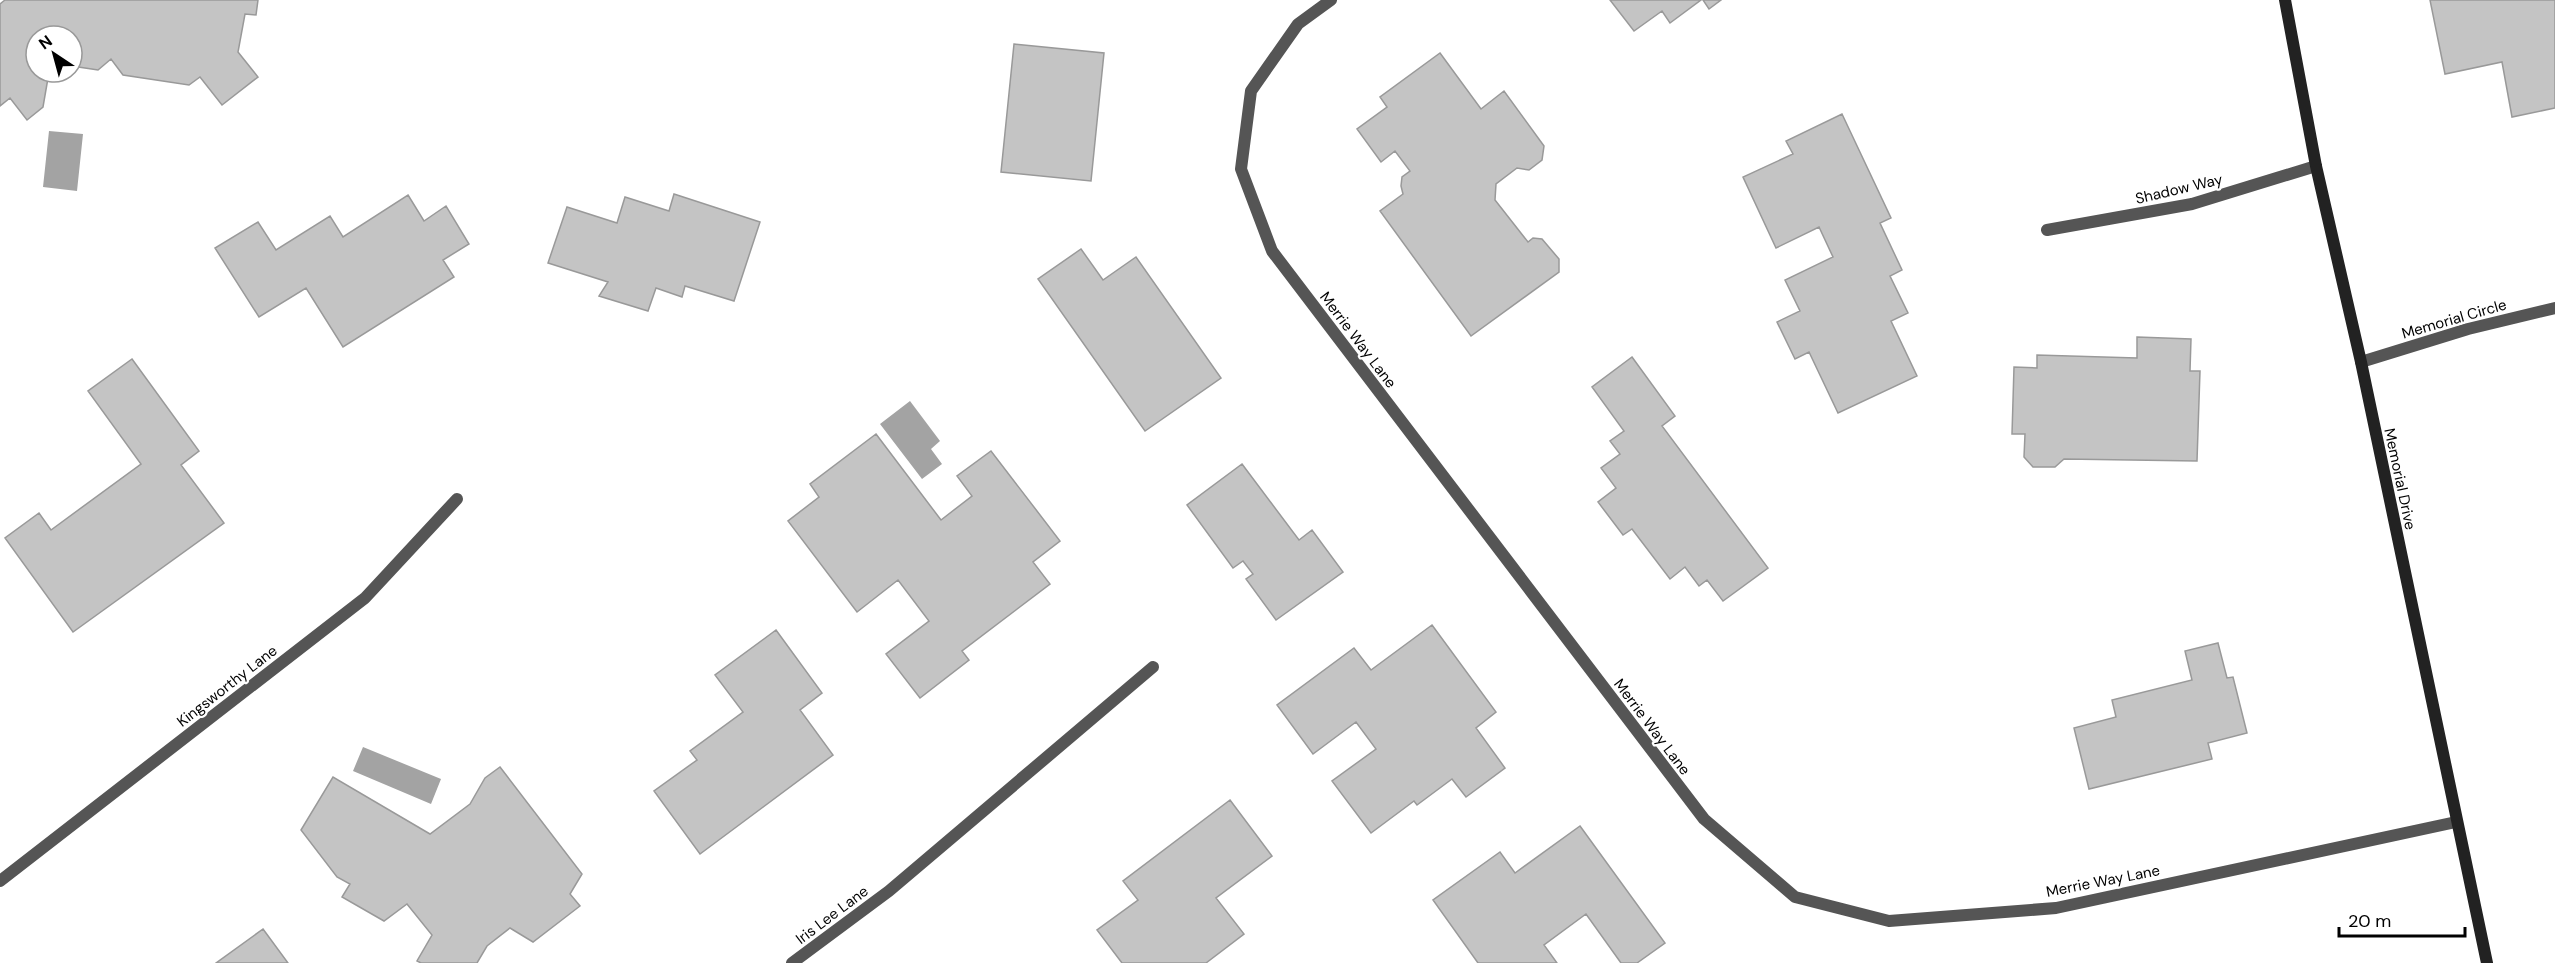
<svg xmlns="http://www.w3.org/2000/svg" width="2555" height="963" font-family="'DM Sans',sans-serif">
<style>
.water{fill:#a3a3a3}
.building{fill:#c4c4c4;stroke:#999;stroke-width:1.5}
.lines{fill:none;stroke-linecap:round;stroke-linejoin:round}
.street{stroke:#555;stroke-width:12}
.secondary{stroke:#222;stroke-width:12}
.labels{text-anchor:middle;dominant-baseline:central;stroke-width:4.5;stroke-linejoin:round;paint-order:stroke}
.street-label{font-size:15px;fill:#000;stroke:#fff}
</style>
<rect width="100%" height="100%" fill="#fff"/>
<!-- water -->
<path class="water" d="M49 131 83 134 77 191 43 187Z
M910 401 940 441 931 449 942 464 922 479 880 424Z
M363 747 441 779 431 804 353 771Z"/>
<!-- building -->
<path class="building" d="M5 0H258L256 15 245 14 238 52 258 77 222 105 200 77 189 85 123 75 111 59 98 70 72 66V36H36V72H55L48 78 43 107 27 120 10 98 0 106V4Z
M1610 0H1701L1670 23 1662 11 1634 31Z
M1703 0H1721L1709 9Z
M2430 0H2555V108L2512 117 2502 62 2445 74Z
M1014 44 1104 53 1091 181 1001 172Z
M1440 53 1481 109 1504 91 1544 146 1542 160 1529 170 1517 168 1496 184 1495 200 1528 242 1533 238 1542 239 1559 259V272L1471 336 1380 211 1403 194 1401 186 1402 177 1410 171 1395 151 1381 162 1357 129 1387 107 1380 97Z
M1842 114 1891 218 1880 223 1902 270 1890 276 1908 313 1891 321 1917 376 1838 413 1809 352 1795 359 1777 322 1800 311 1785 280 1833 257 1819 227 1776 248 1743 177 1793 154 1786 141Z
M674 194 760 222 734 301 685 286 682 297 656 288 648 311 599 296 608 282 548 263 567 207 617 223 625 197 669 211Z
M408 195 424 221 446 206 469 244 443 260 454 277 343 347 306 288 259 317 215 248 258 222 276 250 330 216 343 237Z
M1081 249 1103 280 1136 257 1221 378 1145 431 1038 279Z
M2137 337 2191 339 2190 371H2200L2197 461 2064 459 2055 467H2033L2024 457 2025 434H2012L2014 367 2037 368V355L2137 358Z
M1632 357 1675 416 1662 426 1768 568 1723 601 1707 580 1699 586 1685 567 1670 579 1632 529 1623 535 1598 502 1616 488 1601 468 1620 454 1610 441 1624 431 1592 387Z
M132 359 199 451 181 465 224 523 73 632 5 538 39 513 51 530 141 464 88 391Z
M876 434 941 520 972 496 957 476 991 451 1060 541 1033 562 1050 584 962 651 969 660 920 698 886 654 929 621 898 580 857 612 788 521 819 497 810 484Z
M1242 464 1299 540 1312 530 1343 572 1276 620 1246 579 1253 574 1243 561 1233 568 1187 505Z
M1432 625 1496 712 1476 728 1505 768 1466 797 1452 779 1417 805 1414 801 1371 833 1332 781 1376 749 1356 722 1313 754 1277 705 1354 648 1371 670Z
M776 630 822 693 800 710 833 755 700 854 654 791 697 760 690 751 743 712 715 675Z
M2218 643 2227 678 2233 677 2247 733 2208 743 2212 759 2089 789 2074 728 2116 717 2112 700 2192 680 2185 651Z
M500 767 582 874 570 894 580 906 533 942 510 928 487 946 477 963H421L417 961 432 935 407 904 384 921 342 897 350 884 337 877 301 830 333 777 430 834 470 804 485 778Z
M1230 800 1272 856 1216 898 1244 934 1206 963H1122L1097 930 1138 900 1123 881Z
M1580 826 1665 943 1637 963H1621L1586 914 1544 945 1557 963H1478L1433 900 1500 852 1515 873Z
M263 929 288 963H216Z"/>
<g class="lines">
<!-- street -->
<path class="street" d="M1331 0 1298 24 1251 91 1241 169 1272 251 1704 819 1795 897 1889 921 2056 908 2456 822
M2047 230 2192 204 2316 166
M2361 362 2468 329 2555 308
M0 881 365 598 457 499
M792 963 889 891 1153 667"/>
<!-- secondary -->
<path class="secondary" d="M2285 0 2316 166 2361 362 2487 963"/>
</g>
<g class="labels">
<!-- street labels -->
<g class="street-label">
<text transform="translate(2179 189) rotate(-13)">Shadow Way</text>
<text transform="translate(2454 319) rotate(-16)">Memorial Circle</text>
<text transform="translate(1358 340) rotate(53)">Merrie Way Lane</text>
<text transform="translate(2400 479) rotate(78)">Memorial Drive</text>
<text transform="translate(227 686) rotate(-38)">Kingsworthy Lane</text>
<text transform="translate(1652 727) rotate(53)">Merrie Way Lane</text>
<text transform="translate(2103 881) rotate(-11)">Merrie Way Lane</text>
<text transform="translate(832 915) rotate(-37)">Iris Lee Lane</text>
</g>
</g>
<!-- north arrow -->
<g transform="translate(54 54) rotate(324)"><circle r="28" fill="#ffffff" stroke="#999999" stroke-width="1.5"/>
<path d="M0-4.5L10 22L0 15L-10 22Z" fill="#000000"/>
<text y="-9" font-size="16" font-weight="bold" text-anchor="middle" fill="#000000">N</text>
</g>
<!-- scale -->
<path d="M2339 927v9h126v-9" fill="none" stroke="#000000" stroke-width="3"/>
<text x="2348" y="927" font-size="18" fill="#000000" stroke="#ffffff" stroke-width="4.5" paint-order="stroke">20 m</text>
</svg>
